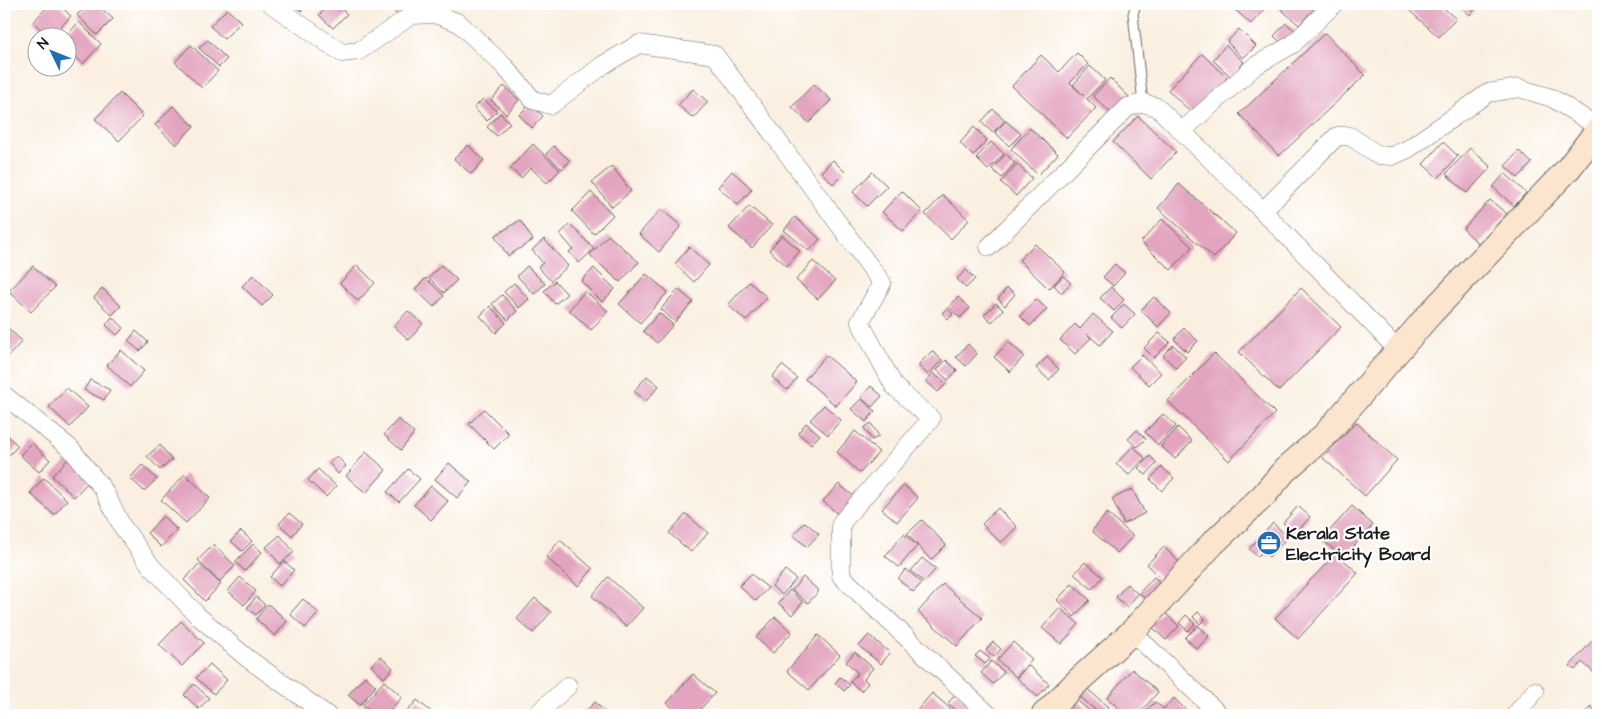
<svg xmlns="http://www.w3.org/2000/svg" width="1602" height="719" font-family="'Architects Daughter',sans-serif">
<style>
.building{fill:#e3a4bf}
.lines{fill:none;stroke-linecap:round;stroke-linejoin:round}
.lane-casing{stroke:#6a6661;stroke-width:11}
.street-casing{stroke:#6a6661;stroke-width:19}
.secondary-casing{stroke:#6a6661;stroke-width:27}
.lane{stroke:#fff;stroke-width:9}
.street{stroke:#fff;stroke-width:18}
.secondary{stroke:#fbe5cf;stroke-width:25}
.labels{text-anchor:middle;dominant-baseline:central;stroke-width:4.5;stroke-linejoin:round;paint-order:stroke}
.poi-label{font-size:18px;font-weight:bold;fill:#1c1c1c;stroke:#fff;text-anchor:start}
</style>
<rect width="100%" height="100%" fill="#fff"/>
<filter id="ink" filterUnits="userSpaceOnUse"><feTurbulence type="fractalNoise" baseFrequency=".02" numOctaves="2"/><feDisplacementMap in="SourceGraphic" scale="10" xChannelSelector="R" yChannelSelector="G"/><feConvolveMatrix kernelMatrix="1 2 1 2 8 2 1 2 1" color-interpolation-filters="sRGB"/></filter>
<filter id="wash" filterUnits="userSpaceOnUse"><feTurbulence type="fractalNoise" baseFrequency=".0096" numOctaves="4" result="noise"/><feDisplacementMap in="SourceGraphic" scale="20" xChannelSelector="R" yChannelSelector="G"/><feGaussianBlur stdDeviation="1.12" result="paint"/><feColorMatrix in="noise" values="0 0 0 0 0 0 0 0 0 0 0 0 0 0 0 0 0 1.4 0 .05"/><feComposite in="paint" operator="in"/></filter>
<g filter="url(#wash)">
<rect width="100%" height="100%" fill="#faefe0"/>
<g id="blocks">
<!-- building -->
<path class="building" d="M50 4H58L71 16 50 38 33 22Z
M88 4H97L113 19 97 35 77 15Z
M292 4H307L301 11Z
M330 4H336L347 14 333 28 319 15Z
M395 4H410L415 8 403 20 390 8Z
M1233 4H1267L1268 5 1251 24 1231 6Z
M1275 4H1318L1299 25Z
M1402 4H1439L1456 19 1439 37Z
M1458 4H1480L1470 15Z
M227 9 241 22 224 39 210 26Z
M79 22 101 44 83 64 68 49V38H64Z
M1286 23 1298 33 1285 46 1274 36Z
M1239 29 1256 46 1243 58 1227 42Z
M1325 33 1365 75 1279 156 1239 114Z
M208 40 227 59 219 67 199 48Z
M191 45 218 71 202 88 175 62Z
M1226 45 1244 62 1231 77 1213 60Z
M1077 53 1088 64 1070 83 1084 96 1073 85 1090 66 1105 80 1087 99 1096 108 1067 138 1012 86 1041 55 1059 72Z
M1202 54 1227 78 1193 114 1168 90Z
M1110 78 1129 97 1112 114 1093 96Z
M814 84 831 100 809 123 792 107Z
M504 86 519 100 506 114 491 100Z
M693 89 708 102 693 118 678 105Z
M120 93 143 116 119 141 95 119Z
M483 99 497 111 487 121 474 108Z
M530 104 543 116 532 128 519 115Z
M173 106 194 126 176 145 155 125Z
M993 109 1005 120 993 133 981 122Z
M500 113 510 123 497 136 487 127Z
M1138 116 1176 152 1151 179 1113 142Z
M1006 121 1021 134 1009 146 995 132Z
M974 127 987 140 973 156 960 143Z
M1030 128 1058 154 1038 175 1011 149Z
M991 142 1004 154 988 170 976 158Z
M1443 142 1458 156 1438 178 1423 164Z
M533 144 560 170 547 183 531 168 521 178 510 168Z
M468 145 484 160 471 174 454 159Z
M554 146 570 161 562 169 546 154Z
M1470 148 1491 167 1467 193 1446 174Z
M1519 151 1532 163 1518 178 1505 166Z
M1006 154 1015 163 1002 178 992 169Z
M833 160 845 172 833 184 821 172Z
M1017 164 1032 178 1016 196 1001 182Z
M612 166 631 191 612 207 592 182Z
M732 171 752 189 738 205 718 187Z
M872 172 887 186 867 206 853 192Z
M1505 173 1526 193 1514 206 1493 187Z
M1179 184 1236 233 1214 258 1158 208Z
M902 191 922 211 903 231 882 212Z
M591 192 613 215 594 234 572 211Z
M943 195 969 220 951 239 925 214Z
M1490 200 1507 214 1479 244 1463 229Z
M749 206 772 225 752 248 729 228Z
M661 209 681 226 659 252 639 234Z
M795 217 820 239 809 251 784 230Z
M1162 219 1192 247 1171 270 1141 242Z
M520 220 533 240 508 256 495 236Z
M570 224 594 249 579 263 569 252 573 249 560 234Z
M608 235 639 262 620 282 590 255Z
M782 235 800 251 787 266 769 250Z
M544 239 568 266 551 281 538 267 543 263 532 250Z
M1035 244 1065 272 1049 289 1019 260Z
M689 247 709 265 694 282 675 264Z
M813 261 835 281 818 299 796 280Z
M1115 264 1125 273 1113 286 1103 277Z
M357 265 375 283 358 301 340 283Z
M441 265 457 280 444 293 429 278Z
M33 266 55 287 31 312 9 291Z
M527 266 545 284 534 294 517 276Z
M594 268 615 289 602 302 581 281Z
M966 270 975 279 966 288 957 279Z
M646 274 668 292 640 323 619 304Z
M253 275 273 295 262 306 242 286Z
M1063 276 1071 283 1061 293 1054 285Z
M426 278 444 296 434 307 415 289Z
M555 281 567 294 555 304 544 291Z
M749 282 767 297 746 321 728 305Z
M514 283 529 299 519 308 504 292Z
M1111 287 1124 300 1114 311 1100 298Z
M102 288 121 306 112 315 94 298Z
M1007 288 1015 294 1005 306 998 299Z
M1301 288 1341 327 1279 391 1239 352Z
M678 289 693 302 675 322 661 309Z
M585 291 608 311 591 330 569 310Z
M502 295 517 311 508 320 492 304Z
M958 297 970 308 960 318 949 307Z
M1154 297 1171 313 1158 327 1141 310Z
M1036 299 1047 309 1030 326 1020 316Z
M996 303 1003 310 992 322 984 315Z
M1124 304 1135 314 1122 328 1111 318Z
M490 306 506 323 496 333 480 316Z
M947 308 953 314 948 319 942 313Z
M408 311 423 324 409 340 394 326Z
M659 313 673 325 657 343 643 331Z
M1093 314 1113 331 1100 345 1087 334 1091 338 1075 354 1060 340 1075 324 1080 329Z
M112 317 124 328 117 335 106 325Z
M7 327 22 341 4 361V330Z
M1184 328 1198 341 1187 352 1174 339Z
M136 331 148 342 140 351 128 341Z
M1159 333 1170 342 1154 358 1144 348Z
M1009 342 1024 356 1010 372 994 357Z
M968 344 977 354 966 366 956 357Z
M1173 345 1186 357 1176 368 1163 355Z
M121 350 144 371 130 387 107 365Z
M932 351 942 360 928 375 918 365Z
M1214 353 1275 413 1229 461 1168 401Z
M826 355 857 382 836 406 805 379Z
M1142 355 1161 373 1149 385 1130 367Z
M1047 357 1059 369 1049 380 1036 368Z
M946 360 957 370 948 380 937 370Z
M782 365 797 378 787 390 772 377Z
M933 373 946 384 938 392 926 381Z
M647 376 659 386 646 401 634 391Z
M90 380 110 390 104 400 84 390Z
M871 386 882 396 872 407 861 397Z
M67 388 88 407 70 427 49 407Z
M861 399 875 411 866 422 851 409Z
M824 405 841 420 828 435 810 420Z
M484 409 509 434 494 449 469 424Z
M1163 414 1176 426 1158 445 1145 432Z
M398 419 414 433 401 450 384 435Z
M1356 422 1397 460 1365 496 1323 458Z
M806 423 820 435 811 444 798 433Z
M871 423 879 436 872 440 864 428Z
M1178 427 1192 441 1175 459 1161 446Z
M1137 430 1146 439 1137 447 1128 439Z
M855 431 879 452 860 473 837 452Z
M4 432 18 446 4 460Z
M32 443 50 460 39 472 20 455Z
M160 445 172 460 160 470 147 456Z
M1133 446 1145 458 1129 475 1116 464Z
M366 452 386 470 366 493 346 476Z
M337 456 346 466 338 474 329 463Z
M1150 456 1157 463 1146 475 1138 468Z
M68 459 90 480 74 497 52 476Z
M449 463 471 482 457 498 435 479Z
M142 465 157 479 144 491 130 478Z
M1162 467 1174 478 1162 491 1150 479Z
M318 469 336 486 326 497 308 480Z
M408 469 420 479 399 502 387 492Z
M185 474 210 498 186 523 161 500Z
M44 478 67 500 54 515 30 493Z
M839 484 857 499 841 517 823 501Z
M904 485 918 498 897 522 882 509Z
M431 486 448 501 431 520 414 505Z
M1132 489 1145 513 1124 524 1112 499Z
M1298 506 1310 517 1295 534 1283 523Z
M1352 506 1373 525 1343 558 1322 539Z
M998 508 1017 527 1001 543 982 524Z
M289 513 302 524 292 536 279 524Z
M1107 513 1133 536 1117 553 1092 531Z
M686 514 708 533 691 552 669 533Z
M163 516 177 530 161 547 147 533Z
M922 520 946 545 931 560 907 534Z
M805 522 819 534 807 547 793 535Z
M1273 523 1288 537 1269 557 1262 551 1258 557 1249 549Z
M241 531 252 541 242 551 231 541Z
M904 534 917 546 899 567 885 556Z
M280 535 294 552 280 564 266 547Z
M560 540 593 569 578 586 546 557Z
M214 544 235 566 219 582 198 560Z
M253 544 262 552 245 571 235 562Z
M1164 547 1180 563 1163 580 1147 564Z
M1336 553 1358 573 1298 639 1275 618Z
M922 558 936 569 924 582 911 571Z
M284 561 294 570 280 586 270 577Z
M1085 562 1103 577 1092 589 1074 574Z
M199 564 221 584 205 601 184 580Z
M906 569 922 583 913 592 898 579Z
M785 570 796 579 782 595 772 586Z
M751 574 768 588 756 601 739 586Z
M240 577 256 591 244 605 228 591Z
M608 577 643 608 626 627 592 596Z
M803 577 819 591 808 603 792 590Z
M1154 577 1161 583 1147 600 1139 593Z
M943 584 982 618 957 646 918 612Z
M1072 584 1090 600 1074 617 1057 600Z
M1127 584 1138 594 1127 607 1116 597Z
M790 590 803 602 792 615 778 603Z
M256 597 265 605 256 615 247 608Z
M535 598 551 612 533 633 517 619Z
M303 599 319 613 305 628 290 614Z
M268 604 287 621 275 636 256 619Z
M1060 608 1079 624 1061 644 1042 628Z
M1163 611 1179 626 1166 640 1150 625Z
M1198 612 1205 619 1200 624 1193 617Z
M1186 615 1195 624 1188 631 1179 623Z
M775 617 792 632 773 653 756 638Z
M181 621 204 643 182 666 159 645Z
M1198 625 1209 636 1197 649 1185 638Z
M1598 634V676L1582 662 1575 670 1570 666Z
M818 635 840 655 809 690 787 671Z
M869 635 890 653 881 664 859 646Z
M993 642 1001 649 994 657 986 650Z
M1013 642 1032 659 1016 677 997 660Z
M980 651 990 659 985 664 975 656Z
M855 652 873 668 864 679 868 683 861 691 850 682 858 673 846 662Z
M380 656 393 668 384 678 371 666Z
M991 661 1004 672 993 684 981 673Z
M210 664 227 680 214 694 196 678Z
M1028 665 1049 684 1038 697 1017 678Z
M1132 669 1158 692 1138 715H1127L1107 698Z
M693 674 715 693 695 715H681L667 703Z
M365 676 376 686 360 705 348 695Z
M840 677 850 685 844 691 835 683Z
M384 681 402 697 386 715H375L363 705Z
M194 684 209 698 199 709 184 695Z
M1083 685 1108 707 1101 715 1076 693Z
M932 693 958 715H918L915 713Z
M957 693 974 708 967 715H962L948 703Z
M1072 696 1094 715H1067L1060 710Z
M1174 698 1190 714 1189 715H1142L1155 702 1164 709Z
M417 700 435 715H404Z
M595 702 608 715H582Z
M1591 706 1598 715H1583Z"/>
</g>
</g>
<g filter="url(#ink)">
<use href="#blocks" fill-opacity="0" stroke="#6a6661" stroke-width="1"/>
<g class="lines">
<defs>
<path id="lane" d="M1136 4 1133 14 1143 103"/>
<path id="street" d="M271 4 342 53 359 51 412 15 435 14 459 23 505 67 533 100 551 105 603 65 639 44 715 55 882 283 860 322 894 386 931 419 841 523V576L989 715
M1182 131 1255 66 1293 44 1334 4
M1263 211 1337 136H1350L1378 155 1392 156 1408 149 1488 93 1519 88 1552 98 1598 127
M989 247 1128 107 1143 103 1157 107 1253 201 1398 350
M4 395 71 449 103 489 122 526 151 566 198 616 247 658 327 715
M1132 632 1220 715
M536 715 568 686
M1515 715 1535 691"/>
<path id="secondary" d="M1044 715 1080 679 1132 632 1212 544 1263 496 1285 470 1325 435 1428 316 1568 169 1598 130"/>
</defs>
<!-- lane casing -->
<use href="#lane" class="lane-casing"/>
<!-- street casing -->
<use href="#street" class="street-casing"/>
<!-- secondary casing -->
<use href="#secondary" class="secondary-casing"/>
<!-- lane -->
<use href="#lane" class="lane"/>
<!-- street -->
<use href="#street" class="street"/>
<!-- secondary -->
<use href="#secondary" class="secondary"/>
</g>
</g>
<!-- icons -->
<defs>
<symbol id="office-disc" viewBox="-11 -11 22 22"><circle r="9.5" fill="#1f6fb2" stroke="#fff"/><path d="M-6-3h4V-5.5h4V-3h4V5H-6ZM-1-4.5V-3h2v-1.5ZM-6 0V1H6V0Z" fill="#fff"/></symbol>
</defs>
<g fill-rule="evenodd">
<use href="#office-disc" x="1255" y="529" width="28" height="28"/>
</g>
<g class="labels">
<!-- poi labels -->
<g class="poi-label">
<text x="1286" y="533">Kerala State<tspan x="1286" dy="21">Electricity Board</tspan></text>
</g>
</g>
<!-- margin -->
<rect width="1602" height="719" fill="none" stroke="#fff" stroke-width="20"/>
<!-- north arrow -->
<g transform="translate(52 52) rotate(313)"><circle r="24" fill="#ffffff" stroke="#a4a4a4"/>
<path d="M0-4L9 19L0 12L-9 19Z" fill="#1f6fb2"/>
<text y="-8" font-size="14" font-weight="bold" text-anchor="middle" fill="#1c1c1c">N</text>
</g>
</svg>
